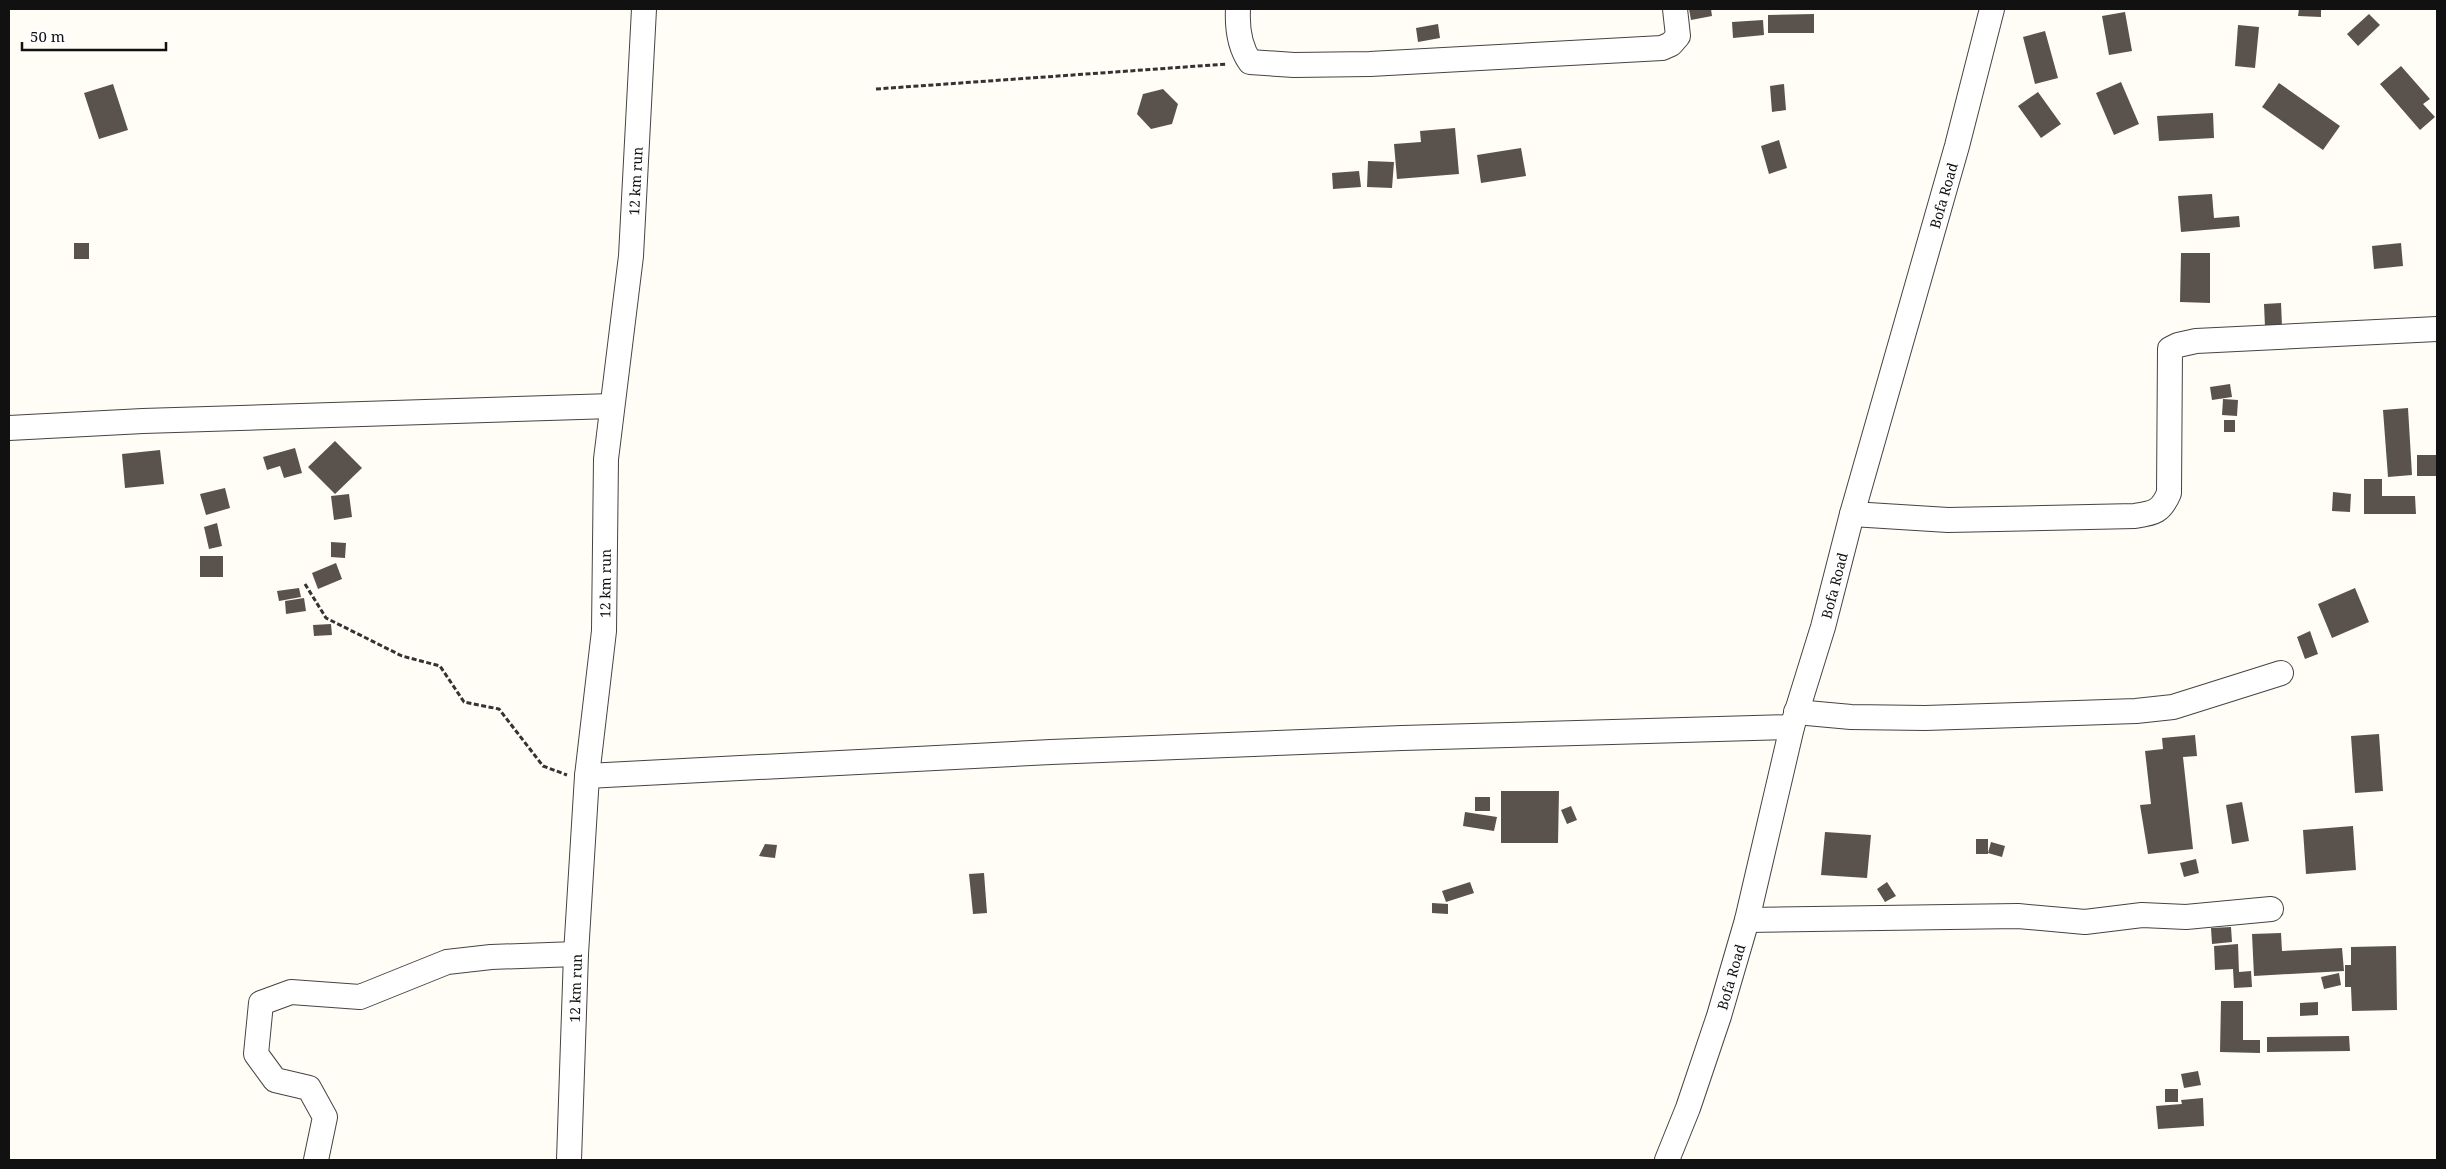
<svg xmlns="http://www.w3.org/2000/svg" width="2446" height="1169" font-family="'Noto Serif',serif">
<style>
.building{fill:#5a524d}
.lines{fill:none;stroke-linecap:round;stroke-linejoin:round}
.street-casing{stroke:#444;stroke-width:26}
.path{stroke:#333;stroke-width:3;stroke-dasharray:5 2.5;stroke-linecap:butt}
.street{stroke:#fff;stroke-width:24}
.labels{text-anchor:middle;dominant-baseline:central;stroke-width:5;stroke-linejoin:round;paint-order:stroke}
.street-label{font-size:14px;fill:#111;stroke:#fff}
</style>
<rect width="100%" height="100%" fill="#fffdf5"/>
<!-- building -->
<path class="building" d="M1689 9H1711L1712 16 1691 20Z
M2299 9H2321V17L2298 16Z
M2125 12 2132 51 2109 55 2102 16Z
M1814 14V33H1768V15Z
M2369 14 2380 25 2358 46 2347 34Z
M1763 20 1764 35 1733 38 1732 22Z
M1438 24 1440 38 1418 42 1416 28Z
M2238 25 2259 27 2255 68 2235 66Z
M2045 31 2058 78 2035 84 2023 37Z
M2401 66 2430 99 2423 104 2435 117 2420 130 2380 84Z
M2121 82 2139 124 2114 135 2096 93Z
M2279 83 2340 126 2323 150 2262 107Z
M113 84 128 130 99 139 84 93Z
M1784 84 1786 110 1772 112 1770 86Z
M1163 89 1178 104 1172 124 1151 129 1137 114 1143 94Z
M2038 92 2061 124 2041 138 2018 106Z
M2213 113 2214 138 2159 141 2157 116Z
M1455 128 1459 174 1397 179 1394 144 1421 142 1420 131Z
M1779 140 1787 168 1769 174 1761 146Z
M1521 148 1526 176 1481 183 1477 155Z
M1368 161 1394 162 1392 188 1367 187Z
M1359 171 1361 187 1333 189 1332 173Z
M2212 194 2214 218 2239 216 2240 227 2181 232 2178 196Z
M74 243H89V259H74Z
M2401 243 2403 266 2374 269 2372 246Z
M2181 253H2210V303L2180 302Z
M2281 303 2282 326 2265 327 2264 304Z
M2230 384 2232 397 2212 400 2210 387Z
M2223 399 2238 400 2237 416 2222 415Z
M2408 408 2412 475 2388 477 2383 410Z
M2224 420H2235V432H2224Z
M335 441 362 468 335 494 308 467Z
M295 448 302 473 284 478 280 466 267 470 263 457Z
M160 450 164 484 125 488 122 454Z
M2417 455H2437V476H2417Z
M2364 479H2382V496H2415L2416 514H2364Z
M225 488 230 508 206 515 200 494Z
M2333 492 2351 494 2350 512 2332 511Z
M349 494 352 517 334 520 331 496Z
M217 523 222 546 209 549 204 527Z
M331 542 346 543 345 558 331 557Z
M200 556H223V577H200Z
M336 563 342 579 318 589 312 573Z
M299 588 301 597 279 601 277 591Z
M2355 588 2369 622 2332 638 2318 604Z
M304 598 306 611 286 614 285 601Z
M331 624 332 635 314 636 313 625Z
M2310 631 2318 654 2305 659 2297 637Z
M2379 734 2383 791 2355 793 2351 736Z
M2195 735 2197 756 2183 757 2193 849 2148 854 2140 805 2151 804 2145 751 2163 749 2162 738Z
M1501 791H1559L1558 843H1501Z
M1475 797H1490V811H1475Z
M2242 802 2249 841 2232 844 2226 805Z
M1571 806 1577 820 1567 824 1561 810Z
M1465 812 1497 817 1494 831 1463 826Z
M2353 826 2356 870 2306 874 2303 830Z
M1825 832 1871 835 1867 878 1821 875Z
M1976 839H1988V854H1976Z
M1991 842 2005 846 2002 857 1988 853Z
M765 844 777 845 775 858 759 856Z
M2196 859 2199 873 2184 877 2180 863Z
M984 873 987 913 973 914 969 874Z
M1470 882 1474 893 1446 902 1442 891Z
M1887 882 1896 896 1885 902 1877 889Z
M1432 903 1448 904V914L1432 913Z
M2231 927 2232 942 2212 944 2211 928Z
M2281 933 2282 951 2342 948 2344 971 2254 976 2252 934Z
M2238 944 2239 972 2251 971 2252 987 2234 988 2233 969 2215 970 2214 946Z
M2396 946 2397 1010 2352 1011 2351 987H2345V965H2351V947Z
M2339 973 2341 985 2324 989 2321 977Z
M2221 1001H2243V1040H2260V1053L2220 1052Z
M2318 1002V1015L2300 1016V1003Z
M2349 1036 2350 1051 2267 1052V1037Z
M2198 1071 2201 1085 2184 1088 2181 1074Z
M2165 1089H2178V1102H2165Z
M2203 1098 2204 1126 2158 1129 2156 1106 2182 1104 2181 1100Z"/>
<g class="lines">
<defs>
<g id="street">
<path d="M1238 9C1237 28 1239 46 1250 62L1294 65 1370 64 1662 48 1671 44 1678 36 1675 9"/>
<path d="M9 428 143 421 612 406"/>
<path d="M1852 514 1948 520 2135 516C2154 513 2161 512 2169 493L2170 349 2178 345 2196 341 2437 329"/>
<path d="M1796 712 1851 717 1925 718 2136 711 2173 707 2281 673"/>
<path d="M587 776 1051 752 1402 738 1792 727"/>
<path d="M1747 920 2018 916 2085 922 2142 915 2186 917 2271 909"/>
<path d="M316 1160 325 1117 309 1088 275 1080 256 1054 261 1003 291 992 360 997 447 962 491 957 576 954"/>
<path id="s1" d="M569 1160 576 954 587 776 604 631 606 459 631 256 644 9"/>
<path id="s2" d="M1667 1160 1688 1108 1719 1016 1747 920 1792 727 1823 627 1852 514 1957 146 1992 9"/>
</g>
</defs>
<!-- street casing -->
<use href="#street" class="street-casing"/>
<!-- path -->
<path class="path" d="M876 89 1227 64
M305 584 326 618 402 656 440 666 464 702 499 709 543 766 567 775"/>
<!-- street -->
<use href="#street" class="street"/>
</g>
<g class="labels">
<!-- street labels -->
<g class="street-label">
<text stroke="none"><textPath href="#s1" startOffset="982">12 km run</textPath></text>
<text stroke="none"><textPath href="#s2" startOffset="1004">Bofa Road</textPath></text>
<text stroke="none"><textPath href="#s1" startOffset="578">12 km run</textPath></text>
<text stroke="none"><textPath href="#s2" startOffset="599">Bofa Road</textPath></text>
<text stroke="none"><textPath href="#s2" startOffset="194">Bofa Road</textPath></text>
<text stroke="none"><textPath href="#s1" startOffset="172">12 km run</textPath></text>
</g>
</g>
<!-- border -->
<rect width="2446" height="1169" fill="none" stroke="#111111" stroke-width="20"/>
<!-- scale -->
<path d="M22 42v8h144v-8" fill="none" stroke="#111111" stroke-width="2.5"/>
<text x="30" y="42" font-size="15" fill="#111111" stroke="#ffffff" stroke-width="4" paint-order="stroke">50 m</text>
</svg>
